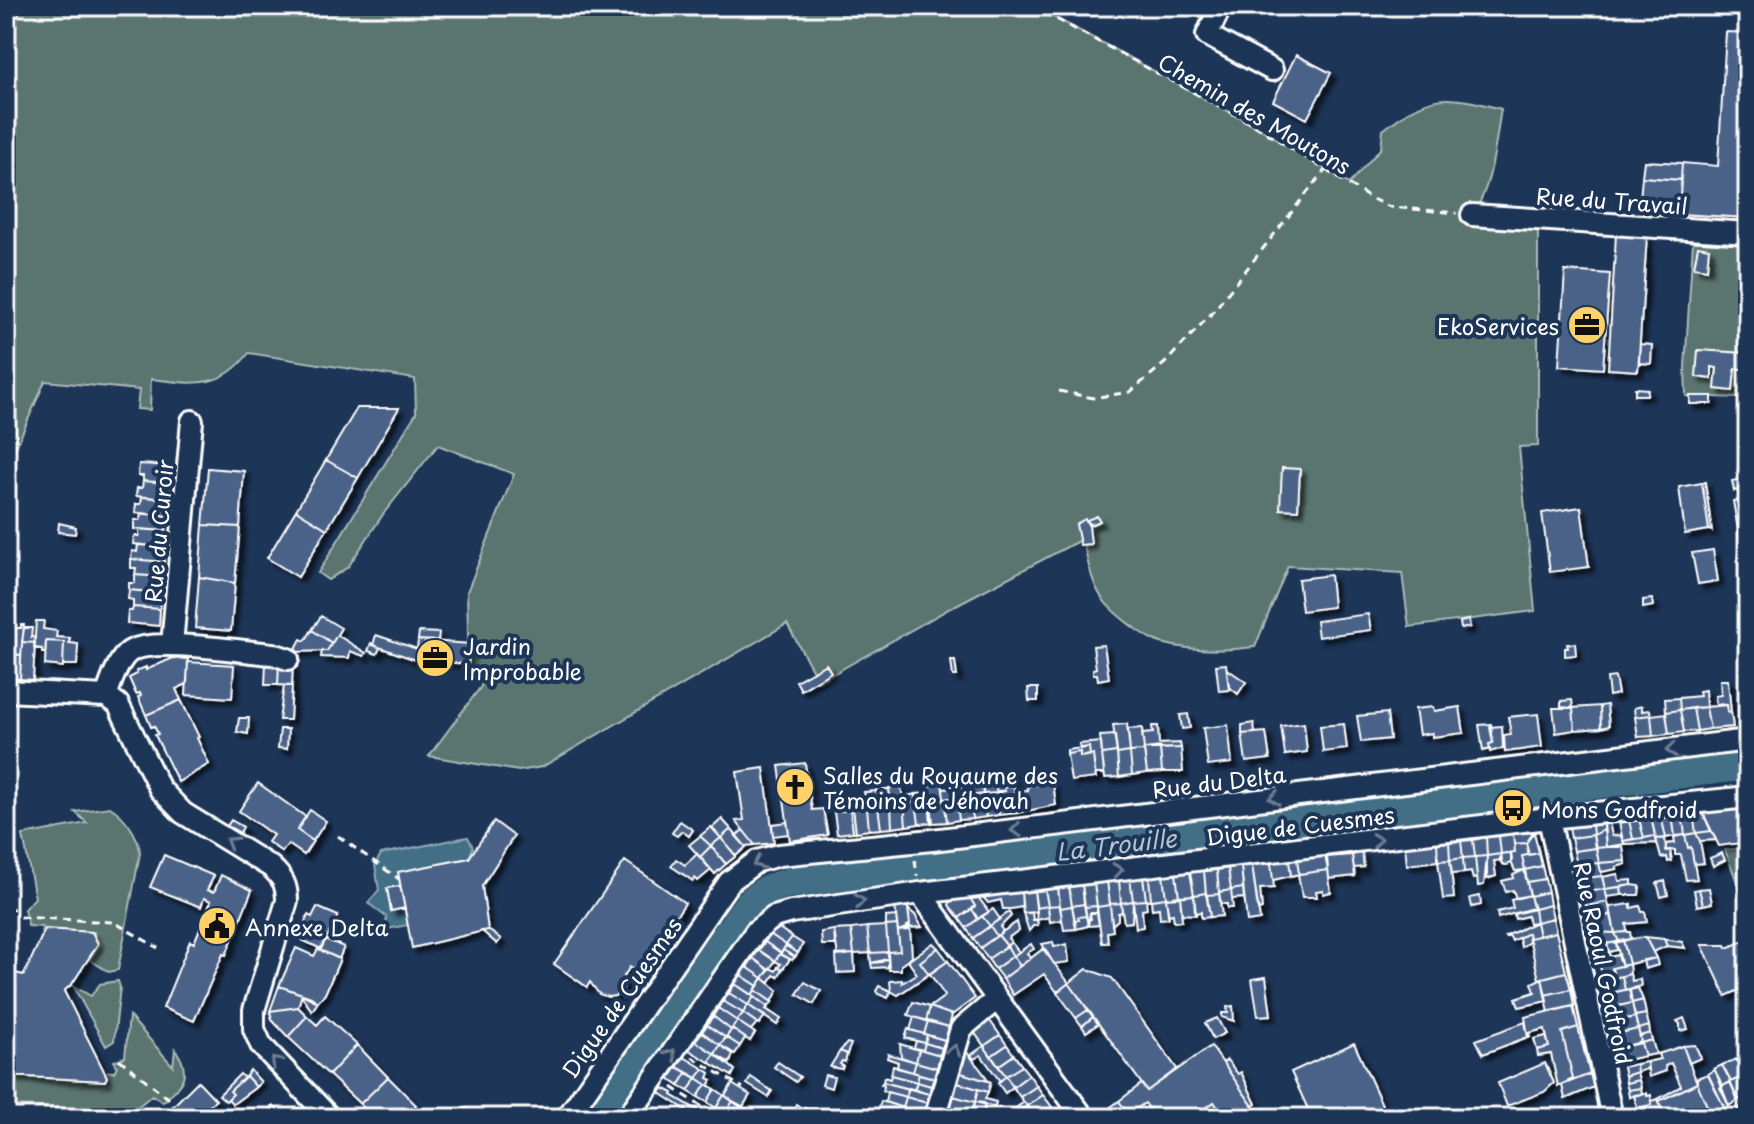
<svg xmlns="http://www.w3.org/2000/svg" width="1754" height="1124" font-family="'Playpen Sans',sans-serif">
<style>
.green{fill:#5a7470;stroke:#acbab8;stroke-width:2}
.water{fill:#426e86;stroke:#8ea8b6;stroke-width:2}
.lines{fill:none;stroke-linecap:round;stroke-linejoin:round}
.river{stroke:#426e86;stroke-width:30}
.building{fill:#4b6288;stroke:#fff;stroke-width:2;filter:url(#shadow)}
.minor-casing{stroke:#fff;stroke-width:26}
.path{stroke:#fff;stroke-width:3;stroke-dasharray:8 6;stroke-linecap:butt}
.minor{stroke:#1d3557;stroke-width:20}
.oneway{stroke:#6c7c92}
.labels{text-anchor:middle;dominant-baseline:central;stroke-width:8;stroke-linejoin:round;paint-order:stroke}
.street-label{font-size:22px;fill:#fff;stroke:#1d3557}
.poi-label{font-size:22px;fill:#fff;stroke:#1d3557;text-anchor:start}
.water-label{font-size:24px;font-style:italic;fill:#b3c5cf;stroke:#1d3557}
</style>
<defs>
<filter id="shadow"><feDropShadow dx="5" dy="5" stdDeviation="2" flood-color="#0009"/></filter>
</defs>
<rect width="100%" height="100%" fill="#1d3557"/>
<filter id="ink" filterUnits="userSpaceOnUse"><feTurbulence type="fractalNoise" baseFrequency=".0125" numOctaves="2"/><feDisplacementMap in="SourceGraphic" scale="16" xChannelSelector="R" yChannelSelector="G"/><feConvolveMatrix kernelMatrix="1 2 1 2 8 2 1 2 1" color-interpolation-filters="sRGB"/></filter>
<g filter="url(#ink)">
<!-- green -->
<path class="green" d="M23 6H1034L1254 125 1349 184 1381 148 1383 130C1431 92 1444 94 1501 109 1495 144 1493 184 1473 214L1538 219V446L1519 447 1535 611 1409 627 1402 573 1288 566 1255 647C1225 651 1191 651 1161 643 1145 638 1111 612 1102 598 1090 580 1088 559 1082 539L956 605 819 682 787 624 542 767 519 771 429 756 482 685 469 669 467 592 514 474 438 445 384 513 348 567 328 580 318 573 416 413 415 379 249 353C221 390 192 384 151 379L150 410 137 409 139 390 45 381 6 470V15L16 19Z
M1693 241 1748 245 1746 313 1748 314V409L1741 406V398L1686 396 1685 367Z
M110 807C125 816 139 836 140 853L118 970 109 972 90 960 100 945 94 932 42 931V927L28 926 24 909 35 898 23 835 87 823 75 812Z
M1748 847V912L1725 850Z
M118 981 120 987 114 1041 106 1046 73 986 91 996 100 984Z
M129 1016 173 1066 175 1049C193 1074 182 1084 163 1102L152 1095 134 1110 6 1106V1065L114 1072 117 1066 114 1061 125 1057Z"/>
<!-- water -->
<path class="water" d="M468 837 473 847 469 858 398 872 400 886 387 889 391 911 405 908 408 925 387 929 386 917 368 903 379 890 375 865 381 854Z"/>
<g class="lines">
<!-- river -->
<path class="river" d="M599 1118 749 904C761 892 772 887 788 883L1748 765"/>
</g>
<!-- building -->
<path class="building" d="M1726 32 1748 33V218L1679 214 1682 163 1718 166Z
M1296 55 1331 73 1307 119 1273 101Z
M1644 161 1682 163 1681 180 1642 177Z
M1642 177 1681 180 1679 214 1639 211Z
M1616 234 1647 236 1638 371 1608 369Z
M1698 246 1709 248 1707 269 1694 267Z
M1565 271 1610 274 1603 369 1559 366Z
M1640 344 1652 345 1651 364 1639 363Z
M1698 350 1745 353 1744 369H1735L1733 391 1715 389 1717 368 1712 367V379L1696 377Z
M1635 388 1648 389 1647 395H1635Z
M1690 396H1712V404H1690Z
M357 408H399L358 478 326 460Z
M1748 416V460H1741L1740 417Z
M326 460 358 478 327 529 296 510Z
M139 464 172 466 170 483 143 481V476H138Z
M208 468 244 471 240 527 203 525Z
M1282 468 1300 469 1298 510 1280 509Z
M1747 478 1748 540 1740 541 1733 501 1740 500 1738 490 1734 491 1732 481Z
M143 481 170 483 169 499 136 496 137 488H142Z
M1705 482 1712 531 1709 530 1702 483Z
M1702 483 1709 530 1685 534 1679 487Z
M142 497 169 499 168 516 135 513 136 504H141Z
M1581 507 1589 567 1550 572 1542 513Z
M296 510 327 529 298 577 267 558Z
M141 513 168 516 166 531 134 529V520H140Z
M1097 516 1100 521 1090 525 1087 520Z
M1085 519 1089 526 1091 544 1080 545 1076 524Z
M59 523 76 527 75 534 58 532Z
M203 525 240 527 235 583 199 577Z
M139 529 166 531 165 547 133 544 134 536H139Z
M138 545 165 547 164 562 131 559 132 551 137 552Z
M1713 550 1718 581 1698 584 1692 553Z
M131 559 164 562 163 577 135 575 136 568H131Z
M135 575 163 577 161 593 129 590V583H135Z
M1330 575 1333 607 1302 611 1298 579Z
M199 577 235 583 231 631 195 628Z
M129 590 161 593 160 609 133 607V600L128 599Z
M1652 599 1653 606 1643 608V600Z
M133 607 160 609 159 626 127 623 128 611H132Z
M1368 614 1371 630 1318 637 1316 621Z
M321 616 341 628 332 643 312 630Z
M1469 620 1470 627 1461 629 1460 622Z
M36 621H44L43 629 57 631 56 637 70 638 69 643 78 644 77 665H63L64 642 46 641 45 653H42V649L34 648Z
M21 625H24L21 655 14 654 15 628H21Z
M24 628H32L31 637 35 638V643L22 642Z
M312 630 332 643 327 651 294 652 301 639 305 641Z
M419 632 439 633 438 641 418 640Z
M337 635 366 653 364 656 350 651 349 658 321 657 322 651H327Z
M376 635 417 649 418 640 470 644 468 664 416 660 373 645Z
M46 641 64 642 63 667 45 665Z
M22 642 35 643 33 680 20 679Z
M371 643 380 648 377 654 368 651Z
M1575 643 1576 655 1565 656V648H1568L1567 644Z
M1104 645 1109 678 1098 680 1097 674H1093V669L1096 668 1093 646Z
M9 654 21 655 20 679 8 678Z
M6 655H9L8 678H6Z
M173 658 188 659 187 684 176 689 181 700 146 715 138 697 141 696 140 693 136 694 129 678 137 674 136 671 146 667V670Z
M951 661H955L957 676H953Z
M188 662 234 665 232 698 186 695Z
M279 662 293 663 292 686 278 685Z
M266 663H279L278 685H265Z
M826 664 831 672 801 690 796 681Z
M1226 664 1229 690 1219 691 1216 665Z
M1227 669 1246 682 1238 694 1229 687Z
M1615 677 1618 694 1609 696 1607 678Z
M1720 680H1728L1731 712 1728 713 1727 705 1716 704 1715 696 1721 695Z
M1744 684H1748V704H1741L1739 691 1745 690Z
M284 686H292L290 720H279Z
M1028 688H1038V701H1029Z
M1705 690 1706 707 1680 710 1679 698 1700 696 1699 691Z
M1679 698 1680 710 1666 712 1665 699Z
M181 700 199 737 197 738 209 764 178 782 155 735 158 734 154 726 151 727 146 715Z
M1572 700 1573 708 1561 707V701Z
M1741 704H1748V724H1743Z
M1607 705 1609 726 1601 728 1600 706Z
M1727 705 1728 713 1731 712 1733 727 1710 729 1706 707Z
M1600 706 1601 728 1575 730 1573 708Z
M1642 706V711L1650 710 1651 715 1635 717 1634 708Z
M1433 707 1434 711 1460 707 1464 733 1432 737V733L1419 735 1415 709Z
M1706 707 1710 729 1697 731 1693 708Z
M1553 708H1573L1575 730 1556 733Z
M1693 708 1697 731 1684 732 1680 710Z
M1680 710 1684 732 1669 734 1666 712Z
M1387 713 1390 739 1361 742 1357 716Z
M1666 713 1669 734 1653 736 1651 715Z
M1188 714 1190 728 1182 729 1180 715Z
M1538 714 1542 747 1505 752 1504 735 1511 734 1508 717Z
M1651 715 1653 736 1638 737 1635 717Z
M239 718H249L248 734 237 732Z
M1254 723 1255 733 1242 734V725Z
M1304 723 1307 752 1285 755 1281 726Z
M1127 724 1130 752 1117 754 1113 725Z
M1344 724 1347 749 1323 752 1320 726Z
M1491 724 1493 743 1489 744 1490 749 1483 751 1479 725Z
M1228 725 1232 763 1208 766 1203 728Z
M1152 726H1158L1159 744 1180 743 1181 748 1144 749 1142 734 1153 733Z
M1502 726 1503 748 1490 752 1489 744 1493 743 1490 727Z
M1142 728 1144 751 1130 752 1128 729Z
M280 729H288L287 749 278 748Z
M1266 732 1270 759 1246 762 1242 734Z
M1115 735 1117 752 1102 754 1100 736Z
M1101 742 1104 774H1095L1093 755H1090L1089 747 1080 749 1079 744Z
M1089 747 1090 755 1080 757V752L1067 754V750Z
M1160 747 1162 772 1147 773 1144 749Z
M1181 748 1183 772H1162L1160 749Z
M1144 751 1147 773 1132 775 1130 752Z
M1080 752V757L1093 755 1096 778 1071 781 1067 754Z
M1117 752 1119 777 1105 778 1102 754Z
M1130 752 1132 775 1119 777 1117 754Z
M805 763 812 810 823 809 828 835 790 841 779 766Z
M764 768 774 843 755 845 736 821 744 820 737 772Z
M1011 772 1013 782 995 785V774Z
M982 777H987V781L994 780 995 785 983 787Z
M982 780 983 794 971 796 970 782Z
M942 782 944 799 931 801 929 783Z
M1013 782 1014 786 1004 787 1005 791 997 793 995 785Z
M258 783 306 817 297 830 313 841 304 855 288 844 282 852 268 842 273 835 239 811Z
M1053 783 1056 805 1017 813 1014 791 1028 790 1027 786Z
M970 785 971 796 956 797V788Z
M995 785 997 793 983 794V787Z
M1014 786 1017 813 999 815 997 791H1005L1004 787Z
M901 787 904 803 891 805 889 788Z
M956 788V797L944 799 943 789Z
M876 789H889L891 805 878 806Z
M877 791 878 806 867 808 864 792Z
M927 793 929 800 916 802V794Z
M997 793 999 815 986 817 983 794Z
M916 794V802L904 803 902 797Z
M983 794 986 817 973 819 971 796Z
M849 795 850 810 834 812 832 797Z
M865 796 867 808 853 809 852 798Z
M971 796 973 819 959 820 956 797Z
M956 797 959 820 947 822 944 799Z
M944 799 947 822 933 823 931 801Z
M849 800H852L856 832H853Z
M929 800 931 823 919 824 916 802Z
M916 802 919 824 906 826 904 803Z
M904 803 906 826 892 828 891 805Z
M891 805 892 828 881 829 878 806Z
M1748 805V842L1719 846 1702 811Z
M878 806 881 829 869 830 867 808Z
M867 808 869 830 856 832 853 809Z
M310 810 326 821 313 841 297 830Z
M850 810 853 832 837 834 834 812Z
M1702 811 1711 831 1696 833 1693 813Z
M1682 813H1693L1696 833 1685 835Z
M1682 813 1685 835 1675 836 1672 815Z
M1672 815 1675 836 1666 838 1661 816Z
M1661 816 1666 838 1656 839 1651 817Z
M1651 817 1655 836 1644 838 1639 819Z
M722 819 731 829 721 838 712 828Z
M1639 819 1644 838 1633 839 1629 820Z
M231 820 243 827 240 833 227 826Z
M1629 820 1633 839 1623 841 1619 822Z
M494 821 514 836 482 886 488 930 412 948 398 872 469 858Z
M680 821 693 830 689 836 682 831 677 836 672 833Z
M787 822 789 834 773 836 772 824Z
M1609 822 1612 836 1620 835 1625 844 1606 847 1604 823Z
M1604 823V830L1593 835 1592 824Z
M1592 824 1593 835 1571 838 1569 827Z
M711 827 721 838 711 846 700 836Z
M731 829 746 847 736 856 721 838Z
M743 830 755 845 745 846 736 836Z
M1604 830 1606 847 1596 848 1593 835Z
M1711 831 1716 840 1700 841 1696 833Z
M1534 832 1539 853 1529 855 1526 843Z
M1534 832 1526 843 1514 844 1513 834Z
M1696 833 1700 841 1704 863 1694 864 1691 847 1688 848 1685 835Z
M1513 834 1515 852 1501 854 1499 836Z
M1593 835 1595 848 1574 851 1571 838Z
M1685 835 1688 848 1691 847 1697 879 1686 880 1681 855H1675V850L1666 851V844L1675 843 1674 837Z
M700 836 711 846 700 857 689 845Z
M1499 836 1501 854 1487 856 1486 837Z
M1655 836 1657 843 1625 844 1623 841Z
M1486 837 1487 856 1475 857 1473 840Z
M721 838 736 856 726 864 711 846Z
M1665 838 1666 851 1670 850 1672 861 1668 862 1667 857 1661 858 1656 839Z
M1473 840 1475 857 1463 858 1461 841Z
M1461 841 1463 858 1450 860 1449 842Z
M1449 842 1450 860 1438 861 1437 843Z
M1437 843 1438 861 1407 865 1405 846Z
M1526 843 1529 855 1522 856 1525 870 1515 871 1511 862V853L1515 852 1514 844Z
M711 846 726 864 715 874 700 857Z
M1606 847H1623L1625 861 1599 863 1596 848Z
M1596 848 1599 863 1577 865 1574 851Z
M1500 859a6 6 0 1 1 12 0a6 6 0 1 1-12 0Z
M1362 853 1364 867 1354 868 1352 855Z
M1539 853 1542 866 1525 870 1522 856Z
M1722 853 1725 860 1713 866 1710 858Z
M697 854 711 870 698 881 695 878 693 881 671 866 676 859 685 865Z
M1501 854 1502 860 1494 861 1496 876 1487 879V856Z
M164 855 214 876 207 890 214 892 221 875 252 890 226 955 223 954 194 1021 163 1008 190 941 194 943 211 901 204 898 201 907 150 887Z
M1352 855 1355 876 1329 879 1327 857Z
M1325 856 1328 870 1299 874 1297 859Z
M1487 856 1484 885 1478 886 1475 857Z
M1475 857 1477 878 1473 879 1471 872 1464 873 1463 858Z
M1463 858 1464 873 1452 874 1450 860Z
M1297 859 1299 874 1291 876 1289 860Z
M1289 860 1291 876 1273 880 1271 863Z
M1450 860 1454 898 1443 899 1438 861Z
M625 861 685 903 640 969 637 972 630 967 624 976 623 990 615 996 608 997 599 994 590 982 587 987 554 964Z
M1625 861 1626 864 1616 867 1617 869 1601 872 1599 863Z
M1271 863 1274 888 1260 889 1262 909 1258 910 1252 865Z
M1599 863 1602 876 1580 879 1577 865Z
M1252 865 1260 920 1247 922 1241 866Z
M1241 866 1243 888 1231 890 1228 868Z
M1542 866 1545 879 1527 882 1525 870Z
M1228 868 1231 890 1219 892 1217 870Z
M1217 870 1219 894 1206 895 1204 871Z
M1328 870 1331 892 1323 894V890L1316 891 1317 897H1302L1298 874Z
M1524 870 1530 895 1516 898 1513 890 1506 892 1502 881 1514 878 1513 875Z
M1204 871 1206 893 1194 895 1190 872Z
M1190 872 1194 895 1179 897 1176 874Z
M1176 874 1179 897 1166 898 1163 875Z
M1618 874 1619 881 1632 880V885L1605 889 1602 877Z
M1163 875 1166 898 1151 900 1149 877Z
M1602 876 1605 889 1583 893 1580 879Z
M1143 877 1146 900 1133 901 1130 878Z
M1149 877 1151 900H1146L1143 878Z
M1130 878 1133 901 1121 903 1119 880Z
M1545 879 1548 892 1530 896 1527 882Z
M1119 880 1121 903 1110 904 1107 881Z
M1107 881 1110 905 1097 907 1094 883Z
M1665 881 1668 895 1661 897 1657 883Z
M1094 883 1097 906 1085 907 1082 884Z
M1082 884 1084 904 1072 906 1069 886Z
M1632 885 1640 886 1639 895H1622L1621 887Z
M400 886 405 908 391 911 387 888Z
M1069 886 1072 906 1060 908 1058 887Z
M1058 887 1060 905 1048 906 1045 889Z
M1621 887 1622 895 1607 897 1605 889Z
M1243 888 1244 898 1232 899 1231 890Z
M1709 888 1712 903 1703 905 1699 889Z
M1045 889 1048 906 1036 908 1034 890Z
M1605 889 1608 902 1586 906 1583 893Z
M1699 889 1703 905 1697 906 1694 890Z
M1034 890 1037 912 1023 913 1021 892Z
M1231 890 1233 908H1227V904H1221L1219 892Z
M1021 892 1022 907 1011 909H1003L1001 900 988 903 983 897Z
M1548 892 1550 905 1534 909 1530 896Z
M1206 893 1210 917 1201 918V912L1195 913 1194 895Z
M1219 894 1222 916 1210 917 1207 895Z
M1194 895 1196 915 1182 914 1180 896Z
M1530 895 1533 908 1498 918 1497 912 1513 908 1511 900Z
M1180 896 1182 921 1174 922 1173 914 1168 915 1166 898Z
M1480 896 1481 905 1472 907 1470 898Z
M978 897 989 912 978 919 972 909 975 906 970 898Z
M970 898 975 906 959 918 949 905 951 900Z
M1166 898 1169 918 1160 919 1159 908 1152 909 1151 900Z
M1146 900 1147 909 1142 910 1143 927 1136 928 1133 901Z
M1133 901 1132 922 1124 923 1121 903Z
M1608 902 1611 915 1589 918 1586 906Z
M1121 903 1122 912 1118 913V920L1112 925 1110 904Z
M1084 904 1086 916 1078 917 1079 920H1075L1072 906Z
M1631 904V908L1640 906 1642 912H1645L1647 922 1626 924 1627 932 1615 933 1610 907Z
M908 905 910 925 907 926 908 930 898 931 895 906Z
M1060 905 1062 920 1050 922 1048 906Z
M1110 905 1113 931 1107 932 1108 943H1102L1097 907Z
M1550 905 1553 918 1536 922 1534 909Z
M1048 906 1049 917 1037 920 1036 908Z
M1072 906 1076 929 1064 930 1060 908Z
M1097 906V913H1090L1091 919H1087L1085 907Z
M317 907 338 916 321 949 302 940 305 933 301 931 308 915 312 917Z
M908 909 915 915 922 927 907 928 910 925Z
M972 909 978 919 966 928 959 918Z
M993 909 1000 919 990 926 982 916Z
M1534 909 1536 922 1529 923 1527 916 1515 919 1514 914Z
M1009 912 1011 916 1000 927 1003 931 997 936 990 926Z
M1023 913H1032L1033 920H1037L1038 925 1033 926 1029 931Z
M1090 913H1097L1099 925 1088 926Z
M1611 915 1615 933 1592 932 1589 918Z
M896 916 897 925 886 926V917Z
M982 916 990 926 973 938 966 928Z
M1086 916 1088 926 1076 929 1075 920H1079L1078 917Z
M1553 918 1556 932 1539 936 1536 922Z
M1017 922 1019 930 1008 938 1011 942 1007 946 998 935Z
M1536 922 1539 936 1529 938 1528 933 1512 941 1510 937H1504Z
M897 925 900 951 888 952 886 926Z
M776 926 792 937 786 945 770 934Z
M886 926 888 952 870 953 867 927Z
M990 926 997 936 980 948 973 938Z
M867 927 870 953 854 954 851 929Z
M910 927 912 957 901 965V970H889L888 952 900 951 898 931Z
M45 929 92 932 98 944 72 984 64 991 107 1077 105 1081 6 1076V1003L16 988 6 971 24 975Z
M851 929 854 954 838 956 834 930Z
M488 930 501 939 497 944 482 931Z
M834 930 835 945H822L821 932Z
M1556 932 1566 972 1539 979 1529 938Z
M1592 932 1615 933 1619 942 1596 945Z
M1625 932H1630L1631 939 1619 942 1615 933Z
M1528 933 1529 942 1521 947 1519 938Z
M770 934 786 945 781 953 765 942Z
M998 935 1007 946 988 959 980 948Z
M792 937 803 944 798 953 786 945Z
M1645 937 1656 958 1629 964 1623 940Z
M1645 937 1664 939 1667 946 1653 952Z
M325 939 344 947 339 959 320 950Z
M1664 939 1682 942 1685 948 1667 946Z
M1748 939V986L1726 996 1702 945H1726L1727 948Z
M1623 940 1629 964 1622 966 1616 942Z
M765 942 781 953 775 961 759 950Z
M1011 942 1019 952 1013 956 1007 946Z
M1053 942 1054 947 1067 944 1069 962 1054 964 1042 944Z
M1606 942 1610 957 1618 955 1622 966 1612 968 1614 978 1603 981 1596 945Z
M1616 942 1617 950 1609 952 1607 944Z
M933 943 938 948 920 962 929 974 898 995 891 991 890 981 902 980V983L917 974 908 961Z
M1031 944 1034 949 1027 953 1031 958 1020 966 1013 956Z
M786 946 798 953 795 957 783 950Z
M1007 946 1013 956 995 969 988 959Z
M296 948 314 956 318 949 340 959 325 994 318 1002 311 997 279 986Z
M938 948 948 961 929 974 920 962Z
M1043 949 1069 983 1057 992 1044 974 1013 995 1003 979Z
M759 950 775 961 769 970 753 958Z
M783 950 795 957 792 960 780 954Z
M888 952V959L871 963 870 953Z
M780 954 790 959 782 970 778 967 781 964 775 961Z
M854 954 855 972 837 973 836 955Z
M1013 956 1020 966 1003 979 995 969Z
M753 958 769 970 763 978 747 967Z
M1656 958 1658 965 1645 969 1643 960Z
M884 959H888V967L872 968 871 963 882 962Z
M948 961 975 998 952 1015 930 1007 945 996 930 974Z
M1629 964 1630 974 1614 978 1612 968Z
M747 967 763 978 758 986 741 975Z
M778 967 782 970 778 977 774 975 769 983 763 978 770 968 776 971Z
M1087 969 1112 978 1177 1069 1147 1091 1069 983Z
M1566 972 1571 989 1545 995 1542 978Z
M1630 974 1632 981 1640 979 1641 986 1625 990 1622 976Z
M741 975 758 986 752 995 735 984Z
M1622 976 1625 990 1606 994 1603 981Z
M1266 977 1271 1015 1258 1016 1252 979Z
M763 978 778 990 772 1002 755 990Z
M1542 978 1547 1001 1519 1007 1516 998 1535 992 1532 983Z
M805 982 821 991 814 1004 797 994Z
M1069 983 1088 1010 1076 1018 1057 992Z
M735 984 754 997 748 1005 729 993Z
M279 986 302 994 298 1007 270 1011Z
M879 986 891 991 888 998 878 994 876 991Z
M1638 988 1643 1000 1632 1003 1630 990Z
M1571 989 1574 1006 1549 1012 1545 995Z
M1629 989 1632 1003 1609 1008 1606 994Z
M755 990 772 1002 768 1007 752 995Z
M729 993 748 1005 743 1013 723 1001Z
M302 994 318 1002 312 1011 303 998Z
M754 997 768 1007 766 1009 781 1019 777 1025 748 1005Z
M1643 1000 1646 1014 1635 1016 1632 1003Z
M723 1001 743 1013 737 1021 718 1008Z
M913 1002 930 1007 926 1021 908 1015Z
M1632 1003 1635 1017 1612 1022 1609 1008Z
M748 1005 765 1016 759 1024 743 1013Z
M1233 1006 1234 1021 1222 1017V1013H1228L1227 1007Z
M1573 1006 1578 1027 1562 1032 1573 1079 1558 1086 1551 1054 1538 1056 1537 1050 1549 1047 1545 1029 1529 1033 1530 1037H1528L1525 1017Z
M298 1007 307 1016 288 1037 272 1020 270 1011Z
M930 1007 952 1015 949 1027 926 1021Z
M718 1008 737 1021 731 1030 713 1016Z
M1088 1010 1093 1017 1082 1026 1076 1018Z
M743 1013 757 1023 751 1030 737 1021Z
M1646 1014 1649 1026 1638 1029 1635 1016Z
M307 1016 317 1025 325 1016 357 1045 329 1075 288 1037Z
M713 1016 731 1030 726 1038 707 1025Z
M914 1017 928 1021 924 1034 910 1030Z
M1093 1017 1098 1024 1086 1032 1082 1026Z
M1635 1017 1638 1029 1616 1034 1612 1022Z
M988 1018 1000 1035 984 1046 972 1029Z
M1217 1018 1225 1033 1213 1039 1205 1023Z
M1684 1018 1688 1029 1680 1031V1024L1677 1021Z
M737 1021 755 1033 750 1041 732 1029Z
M928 1021 949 1027 945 1040 924 1034Z
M1525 1022 1528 1037 1483 1054 1476 1040Z
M707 1025 726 1038 720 1045 702 1032Z
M1649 1026 1650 1033 1640 1036 1638 1029Z
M1578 1027 1590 1074 1562 1085 1573 1079 1562 1032Z
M732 1029 745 1038 740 1046 726 1037Z
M908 1029 927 1035 925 1043 905 1038Z
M1638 1029 1641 1042 1619 1048 1616 1034Z
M702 1032 720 1045 715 1054 695 1041Z
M1650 1033 1652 1040 1641 1043 1640 1036Z
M927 1035 945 1040 942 1048 925 1043Z
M1000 1035 1007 1045 991 1056 984 1046Z
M1546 1036 1549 1047 1537 1050 1534 1039Z
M726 1037 740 1046 735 1054 720 1045Z
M1652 1040 1656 1054 1645 1056 1641 1043Z
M695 1041 715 1054 709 1062 689 1050Z
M916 1041 925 1043 923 1050 914 1048Z
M847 1043 851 1044 847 1054 840 1051Z
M925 1043 942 1048 940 1055 923 1050Z
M1354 1043 1383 1107 1358 1118H1312L1291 1072Z
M1641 1043 1645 1056 1622 1061 1619 1048Z
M900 1044 919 1050 916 1062 901 1057Z
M357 1045 388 1077 360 1104 329 1075Z
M720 1045 733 1054 730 1063 715 1054Z
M1007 1045 1014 1055 998 1066 991 1056Z
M1695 1045 1701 1058 1689 1063 1683 1046Z
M984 1046 1006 1076 1000 1081 981 1055 974 1059 971 1055Z
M1211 1046 1253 1106 1236 1118H1225L1214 1102 1192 1118H1148L1153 1114 1145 1103 1128 1114 1119 1101 1141 1084 1147 1091Z
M1683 1046 1697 1083 1659 1101 1658 1099 1681 1086 1671 1063 1665 1066 1666 1071 1649 1077 1647 1062 1660 1059 1658 1054Z
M919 1049 940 1055 937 1068 916 1062Z
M840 1051 847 1054 845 1062 842 1061 840 1064 843 1066 842 1069 830 1067Z
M966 1051 984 1074 988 1081 961 1073Z
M715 1054 735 1070 732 1076 709 1062Z
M888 1054 916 1062 913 1072 897 1068 898 1062 887 1058Z
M1014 1055 1022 1066 1006 1076 998 1066Z
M684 1057 704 1069 697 1078 677 1067Z
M1736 1059 1744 1076 1731 1082 1722 1065Z
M1227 1060 1238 1074 1241 1072 1256 1104 1253 1106 1223 1063Z
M778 1062 800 1077 796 1082 774 1067Z
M916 1062 937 1068 934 1078 913 1072Z
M1647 1062V1069L1637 1072 1636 1064Z
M1545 1063 1554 1083 1544 1092 1507 1106 1498 1083Z
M1636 1064 1637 1072 1625 1076 1623 1067Z
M1722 1065 1731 1082 1723 1086 1714 1069Z
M893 1066 919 1074 917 1082 891 1075Z
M1022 1066 1029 1075 1013 1087 1006 1076Z
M677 1067 687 1073 679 1086 669 1079Z
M704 1069 710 1073 708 1078 712 1080 709 1086 697 1078Z
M250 1070 261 1082 256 1087 246 1076Z
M1715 1070 1729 1106 1725 1109 1708 1074Z
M1637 1072 1639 1080 1626 1083 1625 1076Z
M687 1073 697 1078 688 1091 679 1086Z
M961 1073 991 1082 988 1092 958 1083Z
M240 1074 244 1078 230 1091 233 1094 226 1101 219 1095Z
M919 1074 934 1078 931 1086 917 1082Z
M1590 1074 1594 1087 1565 1099 1562 1085Z
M1708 1074 1725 1109 1711 1115 1697 1083V1078Z
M825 1075 834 1077 831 1088 822 1085Z
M891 1075 917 1082 914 1090 883 1082 884 1077 890 1079Z
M1029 1075 1037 1086 1020 1097 1013 1087Z
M246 1076 256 1087 233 1104 228 1099 233 1094 230 1091Z
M1006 1076 1013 1087 1005 1093 998 1083Z
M1744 1076 1748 1083V1096L1738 1100 1730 1082Z
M388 1077 416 1105 405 1118H373L360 1104Z
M751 1077 772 1091 768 1097 747 1084Z
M697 1078 706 1084 698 1097 688 1091Z
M1639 1080 1641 1088 1628 1090 1626 1083Z
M198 1081 216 1100 195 1118H179L170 1109Z
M883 1082 908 1089 906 1097 883 1091 884 1086 881 1084Z
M917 1082 931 1086 929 1094 914 1090Z
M1730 1082 1738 1100 1729 1106 1720 1088Z
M957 1083 978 1089 975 1102 953 1096Z
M1697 1083 1711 1115 1705 1118H1665L1659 1101Z
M706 1084 715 1089 707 1102 698 1097Z
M732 1084 750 1095 742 1108 725 1096Z
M1037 1086 1043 1095 1027 1106 1020 1097Z
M663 1088 673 1093 672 1095 711 1118H699L680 1106 660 1093Z
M909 1088 929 1094 927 1103 906 1097Z
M1641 1088 1642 1094 1629 1097 1628 1090Z
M715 1089 724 1095 716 1108 707 1102Z
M978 1089 988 1092 985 1099 996 1102 995 1107 975 1102Z
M887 1092 906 1097 903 1108 885 1102Z
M1647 1093V1096L1651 1095 1652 1105 1637 1108 1634 1095Z
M724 1095 733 1101 725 1114 716 1108Z
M1043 1095 1052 1107 1035 1117 1027 1106Z
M953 1096 975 1102 972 1112 950 1107Z
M906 1097 927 1103 923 1115 903 1108Z
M1658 1099 1662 1110 1649 1117 1646 1106 1652 1105V1101Z
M733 1101 742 1106 735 1118 725 1114Z
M881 1101 903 1108 900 1116 878 1110Z
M1119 1101 1128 1114 1123 1118H1102L1100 1115Z
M975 1102 984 1103 985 1117 972 1112Z
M1024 1102 1027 1106 1019 1113 1016 1108Z
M1214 1102 1225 1118H1192Z
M796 1104 803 1109 797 1117 791 1113Z
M210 1105 216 1111 209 1118H195Z
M273 1106 283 1116 282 1118H262Z
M1027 1106 1035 1117 1018 1118 1017 1114Z
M1646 1106 1649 1117 1640 1118 1637 1108Z
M741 1107 750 1111 745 1118H735Z
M804 1107 811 1112 806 1118H798Z
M950 1107 972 1112 970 1118H947Z
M1052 1107 1059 1116 1056 1118 1035 1117Z
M466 1108 475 1113 470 1118H463L460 1115Z
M903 1108 923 1115V1118L900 1116Z
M786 1110 791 1113 798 1118H781Z
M1662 1110 1665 1118H1649V1117Z"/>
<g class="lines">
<defs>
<path id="minor" d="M1221 6 1207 35 1272 70
M1472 215 1748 233
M172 645 192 421
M6 691 106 696 118 704 160 789 183 813 271 867C283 878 287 885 287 901L254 1010V1029L261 1045 330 1118
M106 696C111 683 117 661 129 652 151 636 244 652 273 654L288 659
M1549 818 1612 1118
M920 893 1084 1118
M567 1118 729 882 757 861 779 855 932 840 1748 740
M627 1118 756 931 774 917 791 912 920 893 1549 818 1748 797
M935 1118 961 1029 997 999
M1746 1118 1748 1117"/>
</defs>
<!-- minor casing -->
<use href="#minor" class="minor-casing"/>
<!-- path -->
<path class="path" d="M1032 6 1254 125 1370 198 1390 207 1457 213
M1059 391 1093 398 1130 392 1165 363 1212 313 1325 170
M338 836 399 879
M915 860 917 876
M6 910 19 908
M20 917 114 922 158 948
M6 987 11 984
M621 992 624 1002
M692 1057 743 1088
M119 1059 172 1101
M672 1087 719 1118"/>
<!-- minor -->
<use href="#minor" class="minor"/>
</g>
<!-- one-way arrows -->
<defs><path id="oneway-chevron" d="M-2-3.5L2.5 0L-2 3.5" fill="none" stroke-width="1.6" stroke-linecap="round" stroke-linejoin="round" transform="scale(2)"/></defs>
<g class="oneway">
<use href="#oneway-chevron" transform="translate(1671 750) rotate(173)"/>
<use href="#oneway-chevron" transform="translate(1274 798) rotate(173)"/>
<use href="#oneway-chevron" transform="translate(1016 830) rotate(173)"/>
<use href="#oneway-chevron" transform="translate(1377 840) rotate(-7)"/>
<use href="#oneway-chevron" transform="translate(231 842) rotate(-148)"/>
<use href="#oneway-chevron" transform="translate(758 863) rotate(158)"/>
<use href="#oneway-chevron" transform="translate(1118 870) rotate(-7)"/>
<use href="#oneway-chevron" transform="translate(860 901) rotate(-8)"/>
<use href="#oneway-chevron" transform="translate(954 1050) rotate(-73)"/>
<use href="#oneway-chevron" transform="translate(671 1054) rotate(-55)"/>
<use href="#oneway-chevron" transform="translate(276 1062) rotate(-134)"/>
</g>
</g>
<!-- icons -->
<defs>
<symbol id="office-disc" viewBox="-11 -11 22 22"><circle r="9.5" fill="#ffd166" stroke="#1d3557"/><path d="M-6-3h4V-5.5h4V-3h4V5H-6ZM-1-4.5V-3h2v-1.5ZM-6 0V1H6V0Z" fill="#111"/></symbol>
<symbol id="church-disc" viewBox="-11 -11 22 22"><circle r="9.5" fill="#ffd166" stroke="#1d3557"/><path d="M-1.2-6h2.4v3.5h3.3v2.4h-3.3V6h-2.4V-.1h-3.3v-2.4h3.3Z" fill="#111"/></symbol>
<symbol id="bus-disc" viewBox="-11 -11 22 22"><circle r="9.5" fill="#ffd166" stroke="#1d3557"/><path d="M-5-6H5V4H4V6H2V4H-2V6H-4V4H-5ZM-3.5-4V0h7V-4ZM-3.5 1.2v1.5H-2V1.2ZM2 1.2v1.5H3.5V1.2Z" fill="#111"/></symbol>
<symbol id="civic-disc" viewBox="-11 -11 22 22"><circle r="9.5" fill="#ffd166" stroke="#1d3557"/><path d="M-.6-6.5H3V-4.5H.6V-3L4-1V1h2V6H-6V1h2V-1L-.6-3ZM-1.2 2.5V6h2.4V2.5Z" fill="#111"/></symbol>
</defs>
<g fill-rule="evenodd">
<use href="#office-disc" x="1565" y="303" width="44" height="44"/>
<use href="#office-disc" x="413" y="636" width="44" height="44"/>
<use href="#church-disc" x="773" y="765" width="44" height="44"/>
<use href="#bus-disc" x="1491" y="786" width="44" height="44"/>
<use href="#civic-disc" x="195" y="904" width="44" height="44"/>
</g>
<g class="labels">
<!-- street labels -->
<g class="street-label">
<text transform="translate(1255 113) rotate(30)">Chemin des Moutons</text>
<text transform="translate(1612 200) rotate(4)">Rue du Travail</text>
<text transform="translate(158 531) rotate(-85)">Rue du Curoir</text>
<text transform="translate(1219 781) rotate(-7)">Rue du Delta</text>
<text transform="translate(1300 825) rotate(-7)">Digue de Cuesmes</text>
<text transform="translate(1604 963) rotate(78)">Rue Raoul Godfroid</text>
<text transform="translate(621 997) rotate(-55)">Digue de Cuesmes</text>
</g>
<!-- poi labels -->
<g class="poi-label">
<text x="1559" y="325" text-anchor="end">EkoServices</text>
<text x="463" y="645">Jardin<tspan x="463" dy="25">Improbable</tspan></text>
<text x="823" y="774">Salles du Royaume des<tspan x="823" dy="25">Témoins de Jéhovah</tspan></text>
<text x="1541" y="808">Mons Godfroid</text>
<text x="245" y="926">Annexe Delta</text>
</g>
<!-- water labels -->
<g class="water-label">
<text transform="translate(1116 844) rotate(-7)">La Trouille</text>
</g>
</g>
<!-- margin -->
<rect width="1754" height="1124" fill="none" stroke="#1d3557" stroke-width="32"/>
<rect x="16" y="16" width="1722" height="1092" fill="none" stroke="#fff" stroke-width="3" filter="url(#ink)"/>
</svg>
